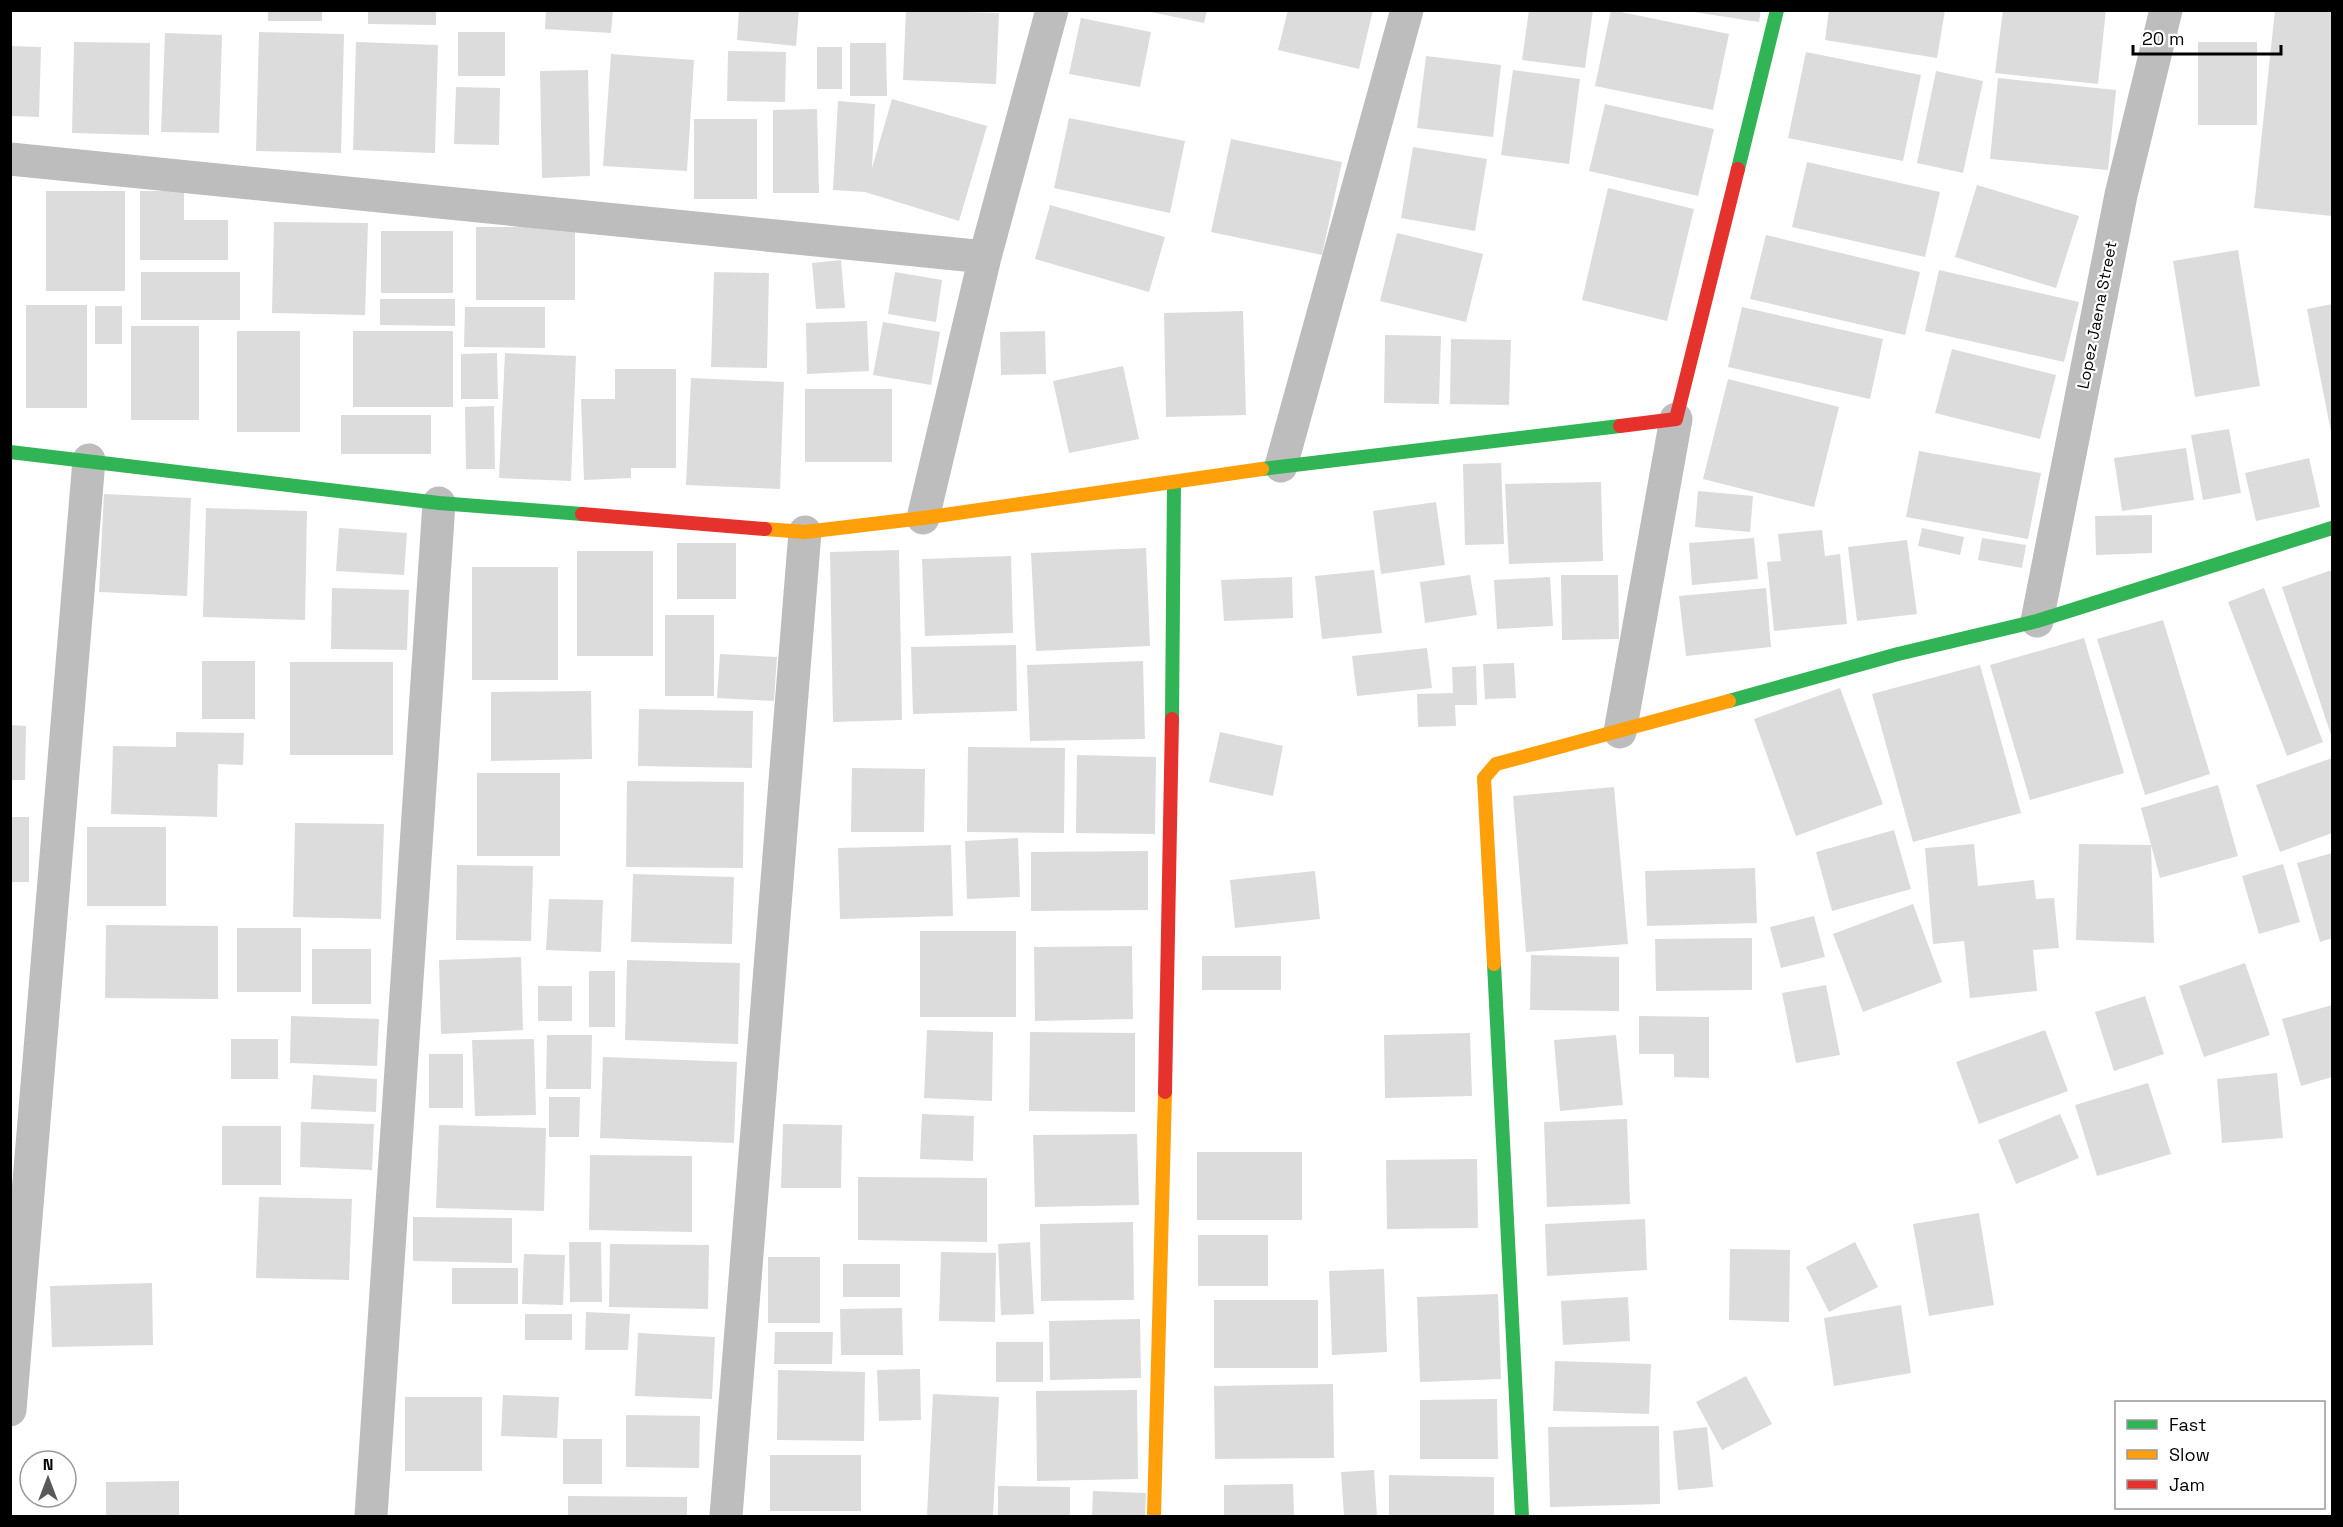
<svg xmlns="http://www.w3.org/2000/svg" width="2343" height="1527" font-family="'Space Grotesk',sans-serif">
<style>
.building{fill:#dcdcdc}
.lines{fill:none;stroke-linecap:round;stroke-linejoin:round}
.street{stroke:#bdbdbd;stroke-width:33}
.fast{stroke:#30b455;stroke-width:14}
.slow{stroke:#ff9f0a;stroke-width:14}
.jam{stroke:#e5322d;stroke-width:14}
.labels{text-anchor:middle;dominant-baseline:central;stroke-width:4.5;stroke-linejoin:round;paint-order:stroke}
.street-label{font-size:16px;fill:#000;stroke:#fff}
</style>
<rect width="100%" height="100%" fill="#fff"/>
<!-- building -->
<path class="building" d="M268 10H322V21H268Z
M368 10H436V25L368 24Z
M546 10H613L611 33 545 29Z
M739 10H799L796 46 737 40Z
M906 10 999 13 996 84 903 80Z
M1141 10H1207L1204 23Z
M1288 10H1373L1359 69 1278 50Z
M1529 10H1593L1585 68 1522 60Z
M1611 10 1729 34 1713 110 1595 86Z
M1681 10H1761L1759 22Z
M1829 10H1945L1937 58 1825 40Z
M2003 10H2106L2098 84 1995 73Z
M2275 10H2332V216L2254 208Z
M1081 18 1151 32 1140 87 1069 74Z
M259 32 344 34 341 153 256 151Z
M458 32H505V76H458Z
M165 33 222 35 219 133 161 132Z
M74 42 150 43 149 135 72 133Z
M356 42 438 45 435 153 353 150Z
M2198 42H2257V125H2198Z
M850 43H886L887 96H850Z
M10 46 41 47 39 117 10 116Z
M817 47H842V89H817Z
M728 51 786 52 785 102 727 101Z
M1806 52 1921 75 1903 161 1788 138Z
M611 54 694 60 687 171 603 166Z
M1426 56 1501 65 1493 137 1417 128Z
M588 70 590 176 542 178 540 71Z
M1513 70 1580 79 1569 164 1501 155Z
M1936 71 1983 81 1963 173 1917 163Z
M1998 78 2116 90 2108 170 1990 159Z
M456 87 500 88 499 145 454 144Z
M892 99 987 126 959 221 865 192 833 190 838 101 875 104 872 168Z
M1605 104 1714 129 1698 196 1589 171Z
M817 109 819 193H773V110Z
M1069 118 1185 141 1170 213 1054 188Z
M694 119H757V199H694Z
M1231 139 1342 162 1322 255 1211 232Z
M1413 147 1487 159 1475 231 1401 218Z
M1807 162 1940 192 1925 257 1792 227Z
M1977 185 2079 216 2056 288 1955 257Z
M1608 188 1694 209 1667 321 1582 300Z
M46 191H125V291H46Z
M140 191H184V220H228V260H140Z
M1050 205 1165 237 1149 292 1035 259Z
M274 222 368 223 365 315 272 313Z
M476 227H575V300H476Z
M381 231H453V293H381Z
M1397 233 1483 254 1466 322 1380 301Z
M1766 235 1920 272 1905 335 1750 299Z
M2238 250 2260 386 2195 397 2173 261Z
M841 260 845 308 816 309 812 263Z
M1939 270 2079 302 2064 362 1925 331Z
M141 272H240V320H141Z
M714 272 769 273 767 368 711 367Z
M895 272 942 280 936 322 888 314Z
M380 299H455V326L380 325Z
M2332 304V432H2331L2307 309Z
M26 305H87V408H26Z
M95 306H122V344H95Z
M465 307H545V348L464 347Z
M1742 307 1883 339 1870 399 1728 367Z
M1243 311 1246 415 1166 417 1164 313Z
M867 321 869 371 807 374 806 323Z
M883 322 940 332 931 385 873 375Z
M131 326H199V420H131Z
M237 331H300V432H237Z
M353 331H453V407H353Z
M1045 331 1046 374 1001 375 1000 332Z
M1385 335 1441 336 1439 404 1384 403Z
M1451 339 1511 340 1509 405 1450 404Z
M1952 349 2056 375 2040 439 1935 413Z
M497 353 498 399H461V354Z
M505 353 576 356 571 481 499 478Z
M1123 366 1139 439 1069 453 1053 381Z
M615 369H676V468H631V478L584 480 581 399H615Z
M691 378 784 382 780 489 686 485Z
M1728 379 1839 407 1814 507 1703 479Z
M805 389H892V462H805Z
M494 406 495 469H466L465 407Z
M341 415H431V454H341Z
M2229 429 2241 493 2203 500 2191 435Z
M2186 448 2194 500 2122 511 2114 458Z
M1919 451 2041 473 2028 539 1906 517Z
M2309 458 2320 507 2256 521 2245 473Z
M1501 463 1504 544 1465 545 1463 464Z
M1601 482 1603 561 1509 564 1505 484Z
M1698 491 1753 496 1750 532 1695 527Z
M104 494 191 498 187 596 99 592Z
M1436 502 1445 565 1381 574 1373 511Z
M206 508 307 511 305 620 203 617Z
M2152 515V553L2096 555 2095 516Z
M339 528 407 533 404 575 336 571Z
M1922 528 1964 537 1960 555 1918 546Z
M1822 530 1825 556 1840 554 1847 624 1774 631 1767 562 1781 561 1778 534Z
M1754 538 1758 579 1692 585 1689 543Z
M1982 538 2026 545 2022 568 1978 560Z
M1907 540 1917 614 1857 621 1848 547Z
M677 543H736V599H677Z
M1146 548 1150 646 1036 651 1031 553Z
M899 550 902 720 833 722 830 552Z
M577 551H653V656H577Z
M1011 556 1013 633 925 636 922 559Z
M472 567H558V680H472Z
M1374 570 1382 633 1322 639 1315 576Z
M2332 570V738L2282 587Z
M1470 575 1477 615 1425 623 1420 582Z
M1561 575H1618L1619 639 1562 640Z
M1292 577 1293 618 1224 621 1221 580Z
M1550 577 1553 626 1497 629 1494 580Z
M332 588 409 590 407 650 331 649Z
M1766 588 1771 647 1686 656 1679 596Z
M2264 588 2323 742 2287 756 2228 602Z
M665 615H714V696H665Z
M2163 620 2210 774 2145 795 2097 639Z
M2084 638 2124 773 2030 800 1990 665Z
M1016 645 1017 711 913 714 911 647Z
M1427 648 1432 688 1357 696 1352 656Z
M720 654 777 657 774 701 717 698Z
M202 661H255V719H202Z
M1143 661 1145 739 1030 741 1027 665Z
M290 662H393V755H290Z
M1514 663 1516 698 1485 699 1483 664Z
M1980 665 2021 813 1913 842 1872 694Z
M1476 666 1477 705H1455L1456 726 1418 727 1417 694 1453 693 1452 667Z
M1840 688 1883 804 1796 836 1754 719Z
M591 691 592 759 491 761V692Z
M639 709 753 711 752 768 638 766Z
M10 725 26 726 25 780H10Z
M176 732 244 733 243 765 218 764 217 817 111 814 113 746 176 747Z
M1220 732 1283 746 1273 796 1209 782Z
M968 747 1065 748 1064 833 967 832Z
M1077 755 1156 757 1155 834 1076 833Z
M2332 758V833L2280 852 2256 785Z
M852 768 925 769 924 832H851Z
M477 773H560V856H477Z
M627 781 744 782 743 868 626 867Z
M2218 785 2238 856 2160 878 2141 808Z
M1614 787 1628 944 1526 952 1513 796Z
M10 817H29V882H10Z
M295 823 384 824 381 919 293 917Z
M87 827H166V906H87Z
M1894 830 1911 889 1832 911 1816 852Z
M1018 838 1020 897 967 899 965 841Z
M1974 844 1978 886 2034 880 2036 899 2054 898 2059 948 2033 950 2037 991 1970 998 1964 941 1933 944 1925 848Z
M2079 844 2151 845 2154 943 2076 940Z
M951 845 953 916 840 919 838 848Z
M1148 851V910L1031 911V852Z
M2332 853V938L2320 942 2297 863Z
M2283 864 2300 922 2259 934 2242 876Z
M457 865 533 866 531 941 456 940Z
M1755 868 1757 923 1647 926 1645 871Z
M1315 871 1320 919 1235 928 1230 880Z
M633 874 734 877 732 944 631 942Z
M549 899 603 900 601 952 546 950Z
M1913 904 1942 982 1863 1012 1833 934Z
M1814 916 1825 957 1781 968 1770 927Z
M106 925 218 926V999L105 998Z
M237 928H301V992H237Z
M920 931H1016V1017H920Z
M1752 938V990L1656 991 1655 939Z
M1132 946 1133 1019 1035 1021 1034 947Z
M312 949H371V1004H312Z
M1531 955 1619 957V1011L1530 1010Z
M1202 956H1281V990H1202Z
M521 957 523 1030 441 1034 439 960Z
M627 960 740 963 738 1044 625 1040Z
M2245 963 2270 1035 2204 1057 2179 986Z
M589 971H615V1027H589Z
M1826 985 1840 1055 1796 1063 1782 993Z
M538 986H572V1021H538Z
M2145 996 2164 1054 2114 1071 2095 1012Z
M2332 1005V1077L2301 1086 2282 1019Z
M291 1016 379 1019 377 1066 290 1063Z
M1639 1016 1709 1017V1078L1674 1077V1054H1639Z
M927 1030 993 1032 992 1101 924 1098Z
M2045 1030 2068 1091 1979 1124 1956 1062Z
M1030 1032 1135 1033V1112L1029 1111Z
M1470 1033 1472 1096 1385 1098 1384 1035Z
M547 1035H592L591 1089H546Z
M1616 1035 1623 1105 1560 1111 1554 1040Z
M231 1039H278V1079H231Z
M534 1039 536 1115 475 1116 472 1040Z
M429 1054H463V1108H429Z
M603 1057 737 1062 734 1143 600 1138Z
M2277 1073 2283 1138 2222 1143 2217 1079Z
M313 1075 377 1079 376 1112 311 1109Z
M2148 1083 2171 1154 2097 1176 2075 1105Z
M549 1097H580L579 1137H549Z
M922 1114 974 1116 973 1161 920 1159Z
M2060 1114 2079 1158 2016 1184 1998 1140Z
M1627 1119 1630 1204 1547 1207 1544 1122Z
M301 1122 374 1124 372 1170 300 1167Z
M783 1124 842 1125 841 1188H781Z
M439 1125 546 1128 544 1211 436 1208Z
M222 1126H281V1185H222Z
M1137 1134 1139 1205 1035 1207 1033 1135Z
M1197 1152H1302V1220H1197Z
M590 1155 692 1156V1232L589 1230Z
M1477 1159 1478 1228 1387 1229 1386 1160Z
M858 1177 987 1178V1242L858 1240Z
M259 1197 352 1199 349 1280 256 1278Z
M1979 1213 1994 1305 1929 1316 1913 1224Z
M413 1217 512 1218V1263L413 1261Z
M1645 1219 1647 1270 1547 1276 1545 1224Z
M1133 1222 1134 1300 1041 1301 1040 1224Z
M1198 1235H1268V1286H1198Z
M569 1242H601L602 1302H570Z
M1030 1242 1034 1314 1001 1315 998 1244Z
M1855 1242 1878 1287 1829 1312 1806 1267Z
M610 1244 709 1245 708 1309 609 1307Z
M1730 1249 1790 1250 1789 1322 1729 1320Z
M941 1252 996 1253 995 1322 939 1321Z
M524 1254 565 1255 563 1305 522 1304Z
M768 1257H820V1323H768Z
M843 1264H900V1297H843Z
M452 1268H518V1304H452Z
M1384 1269 1387 1352 1332 1355 1329 1271Z
M152 1283 153 1345 52 1347 50 1286Z
M1498 1294 1501 1379 1420 1382 1417 1297Z
M1628 1297 1630 1341 1563 1345 1561 1301Z
M1214 1300H1318V1368H1214Z
M1901 1305 1911 1373 1834 1386 1824 1318Z
M902 1308 903 1355H841L840 1309Z
M586 1312 630 1314 628 1350H585Z
M525 1314H572V1340H525Z
M1140 1319 1141 1378 1050 1380 1049 1321Z
M775 1332H833L832 1364H774Z
M638 1333 715 1337 712 1399 635 1396Z
M996 1342H1043V1382H996Z
M1555 1361 1651 1364 1649 1414 1553 1411Z
M920 1369 921 1420 879 1421 877 1370Z
M778 1370 865 1372 864 1441 777 1440Z
M1746 1376 1772 1424 1722 1450 1696 1402Z
M1333 1384 1334 1458 1215 1459 1214 1386Z
M1137 1390 1138 1479 1037 1481 1036 1391Z
M933 1394 999 1397 993 1516 927 1515Z
M503 1395 559 1397 557 1438 501 1436Z
M405 1397H482V1471H405Z
M1497 1399 1498 1459H1420V1400Z
M626 1415 700 1416 699 1468 626 1467Z
M1659 1426 1660 1504 1550 1507 1548 1427Z
M1707 1427 1713 1487 1678 1490 1673 1431Z
M563 1439H602V1484H563Z
M770 1455H861V1511H770Z
M1374 1470 1377 1516H1344L1341 1472Z
M1389 1475 1494 1477V1516H1389Z
M179 1481V1516H106V1482Z
M1293 1484 1294 1516H1224V1485Z
M998 1486 1070 1487V1516H998Z
M1093 1491 1146 1493 1145 1516H1092Z
M568 1496 687 1497V1516H568Z"/>
<g class="lines">
<!-- street -->
<path class="street" d="M10 159 985 257
M1281 466 1407 10
M923 518 985 257 1052 10
M2037 621 2121 195 2166 10
M1620 732 1676 419
M10 1410 89 460
M371 1516 439 503
M726 1516 805 532"/>
<!-- fast -->
<path class="fast" d="M1738 169 1777 10
M10 452 439 503 582 514
M1262 469 1620 426
M1729 701 1898 654 2037 621 2332 528
M1172 719 1174 482
M1494 964 1522 1516"/>
<!-- slow -->
<path class="slow" d="M765 529 805 532 923 518 1262 469
M1494 964 1484 778 1496 764 1729 701
M1154 1516 1165 1092"/>
<!-- jam -->
<path class="jam" d="M1620 426 1676 419 1738 169
M582 514 765 529
M1165 1092 1172 719"/>
</g>
<g class="labels">
<!-- street labels -->
<g class="street-label">
<text transform="translate(2097 315) rotate(-79)">Lopez Jaena Street</text>
</g>
</g>
<!-- border -->
<rect width="2343" height="1527" fill="none" stroke="#000000" stroke-width="24"/>
<!-- legend -->
<rect x="2115" y="1401" width="210" height="108" fill="#ffffff" stroke="#999999" stroke-width="1.5"/>
<rect x="2127" y="1420" width="30" height="9" fill="#30b455" stroke="#999999" stroke-width="1.5"/>
<text x="2169" y="1431" font-size="18" fill="#000000">Fast</text>
<rect x="2127" y="1450" width="30" height="9" fill="#ff9f0a" stroke="#999999" stroke-width="1.5"/>
<text x="2169" y="1461" font-size="18" fill="#000000">Slow</text>
<rect x="2127" y="1480" width="30" height="9" fill="#e5322d" stroke="#999999" stroke-width="1.5"/>
<text x="2169" y="1491" font-size="18" fill="#000000">Jam</text>
<!-- north arrow -->
<g transform="translate(48 1479)"><circle r="28" fill="#ffffff" stroke="#999999" stroke-width="1.5"/>
<path d="M0-4.5L10 22L0 15L-10 22Z" fill="#595959"/>
<text y="-9" font-size="16" font-weight="bold" text-anchor="middle" fill="#000000">N</text>
</g>
<!-- scale -->
<path d="M2133 45v9h148v-9" fill="none" stroke="#000000" stroke-width="3"/>
<text x="2142" y="45" font-size="18" fill="#000000" stroke="#ffffff" stroke-width="4.5" paint-order="stroke">20 m</text>
</svg>
